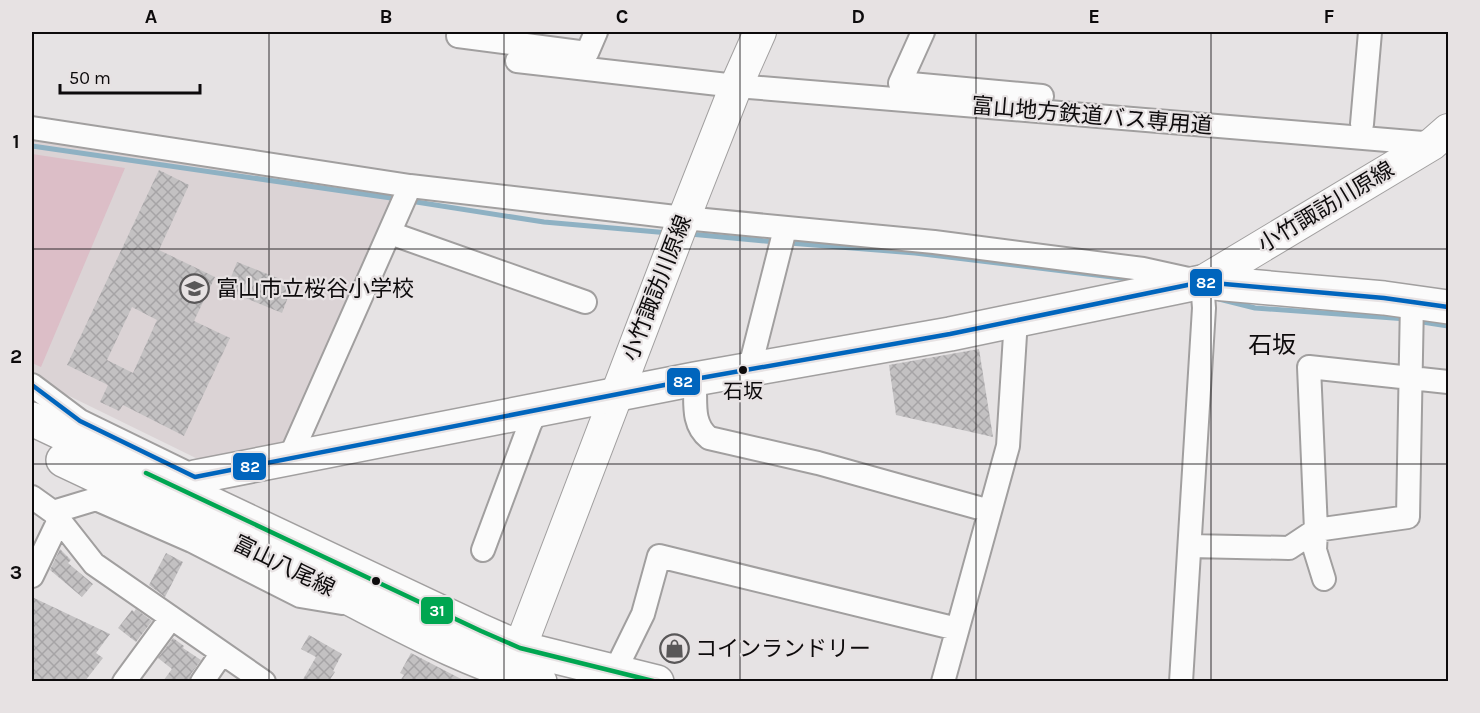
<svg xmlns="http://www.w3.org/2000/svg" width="1480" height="713" font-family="Karla,'Noto Sans JP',sans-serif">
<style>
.built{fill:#dbd3d5}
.grass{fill:#dcbec7}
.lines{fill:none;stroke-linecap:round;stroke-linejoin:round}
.stream{stroke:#8eb1c3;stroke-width:5}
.building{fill:url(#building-cross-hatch);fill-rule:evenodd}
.street-casing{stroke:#a19f9f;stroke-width:26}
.secondary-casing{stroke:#a19f9f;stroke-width:34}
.primary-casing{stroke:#a19f9f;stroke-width:36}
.street{stroke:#fbfbfb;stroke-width:22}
.secondary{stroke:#fbfbfb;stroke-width:32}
.primary{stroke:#fbfbfb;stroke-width:33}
.bus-1-casing{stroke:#e7e2e3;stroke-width:9}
.bus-2-casing{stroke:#e7e2e3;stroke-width:9}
.bus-1{stroke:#0065bd;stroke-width:4.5}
.bus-2{stroke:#00a651;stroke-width:4.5}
.grid{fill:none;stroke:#0d0b0c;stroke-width:1.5;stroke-opacity:0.55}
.bus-dot{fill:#0d0b0c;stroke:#e7e2e3;stroke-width:2}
.labels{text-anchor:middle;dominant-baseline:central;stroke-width:4.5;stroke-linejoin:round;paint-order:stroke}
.bus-label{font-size:20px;fill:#0d0b0c;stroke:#e7e2e3}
.street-label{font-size:22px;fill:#0d0b0c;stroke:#e7e2e3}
.poi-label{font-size:22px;fill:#0d0b0c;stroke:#e7e2e3;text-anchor:start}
.neighbourhood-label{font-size:24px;fill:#0d0b0c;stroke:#e7e2e3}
.line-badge{stroke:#e7e2e3;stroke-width:2}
.badge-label{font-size:16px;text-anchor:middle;font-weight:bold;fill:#fff}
.neatline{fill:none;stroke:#0d0b0c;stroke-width:2}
.grid-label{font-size:20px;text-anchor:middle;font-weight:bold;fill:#0d0b0c}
</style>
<defs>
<pattern id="building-cross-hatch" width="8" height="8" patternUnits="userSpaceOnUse" patternTransform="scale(1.5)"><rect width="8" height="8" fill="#c3c1c2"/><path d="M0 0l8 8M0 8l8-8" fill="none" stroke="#a6a4a6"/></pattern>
</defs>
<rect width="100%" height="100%" fill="#e6e3e4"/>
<!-- built -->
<path class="built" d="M32 134 395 189 397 206 282 449 206 463 61 392 32 372Z"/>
<!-- grass -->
<path class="grass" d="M32 154 125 168 41 367 32 363Z"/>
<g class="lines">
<!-- stream -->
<path class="stream" d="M32 146 398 199
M410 201 544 222 669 233
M690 234 776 242
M789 243 915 253 1137 280
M1219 299 1255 308 1407 319
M1416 321 1448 326"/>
</g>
<!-- building -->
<path class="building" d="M159 170 189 185 159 250 215 277 194 321 230 338 184 436 123 405 119 411 100 402 108 385 67 365ZM132 307 157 320 133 373 107 360Z
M237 262 293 284 282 313 226 290Z
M979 349 993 437 896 415 889 365Z
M60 549 71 560 68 563 93 584 82 597 50 570Z
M166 553 183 562 165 597 149 585Z
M32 597 110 634 96 653 103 658 85 681H32Z
M136 609 152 621 136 642 118 628 132 610 134 612Z
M309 635 342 654 333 671 335 672 329 681H302L316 657 301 649Z
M173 638 184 646 183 648 201 660 191 674 189 681H163L172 669 158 658Z
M411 653 465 681H400L404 675 400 673Z"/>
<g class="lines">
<defs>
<path id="street" d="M459 32 458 36 587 53 596 32
M923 32 900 83 1042 96
M517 61 736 86 1435 144
M1362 124 1370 32
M32 128 410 186 684 218 934 242 1143 269 1202 282 1204 308 1181 682
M390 233 585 302
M749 371 785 229
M695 379C696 401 691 424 709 438L818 463 990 511
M32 385 80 421 195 477
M290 457 410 186
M32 497 53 512 94 564 264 682
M53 512 96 499 192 541 300 596 342 603
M1190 546 1289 548 1316 530 1408 517 1412 301
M483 550 530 424 537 410
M32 576 59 520
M1324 579 1315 550 1316 530 1309 367 1448 382
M615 671 643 614 659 556 957 629
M124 682 171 618
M202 682 222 653
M943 682 1008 446 1016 319"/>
<path id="secondary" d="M1202 282 1432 144 1448 130
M510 674 684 218 736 86 760 32"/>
<path id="primary" d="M32 419 481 631 520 648 657 682
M63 460C150 501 237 542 323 585 393 620 463 661 540 682
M195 477 695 379 950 334 1202 282 1384 298 1448 307"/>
</defs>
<!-- street casing -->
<use href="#street" class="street-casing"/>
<!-- secondary casing -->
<use href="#secondary" class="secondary-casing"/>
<!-- primary casing -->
<use href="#primary" class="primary-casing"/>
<!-- street -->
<use href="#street" class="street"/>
<!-- secondary -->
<use href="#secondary" class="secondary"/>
<!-- primary -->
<use href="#primary" class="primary"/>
<defs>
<path id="bus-1" d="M32 385 80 421 195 477 695 379 950 334 1202 282 1384 298 1448 307"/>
<path id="bus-2" d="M146 473 481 631 520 648 657 682"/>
</defs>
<!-- bus-1 casing -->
<use href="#bus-1" class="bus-1-casing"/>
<!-- bus-2 casing -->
<use href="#bus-2" class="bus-2-casing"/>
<!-- bus-1 -->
<use href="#bus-1" class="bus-1"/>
<!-- bus-2 -->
<use href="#bus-2" class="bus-2"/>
</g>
<!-- grid -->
<path class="grid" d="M269 32V682M504 32V682M740 32V682M976 32V682M1211 32V682M32 249H1448M32 464H1448"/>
<!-- icons -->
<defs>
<symbol id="school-ring" viewBox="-11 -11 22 22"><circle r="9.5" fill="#e7e2e3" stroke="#595758" stroke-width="1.5"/><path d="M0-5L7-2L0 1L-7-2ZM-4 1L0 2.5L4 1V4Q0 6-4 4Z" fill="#595758"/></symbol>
<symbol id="shop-ring" viewBox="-11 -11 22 22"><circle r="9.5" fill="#e7e2e3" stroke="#595758" stroke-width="1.5"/><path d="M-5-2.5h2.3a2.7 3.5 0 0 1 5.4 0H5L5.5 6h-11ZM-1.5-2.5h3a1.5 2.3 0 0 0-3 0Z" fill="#595758"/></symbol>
</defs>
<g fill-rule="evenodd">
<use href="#school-ring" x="178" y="272" width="33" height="33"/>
<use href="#shop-ring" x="658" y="632" width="33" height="33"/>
</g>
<!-- markers -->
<g class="bus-dot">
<circle cx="743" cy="370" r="5"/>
<circle cx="376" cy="581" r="5"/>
</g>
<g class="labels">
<!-- bus labels -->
<g class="bus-label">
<text x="743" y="391">石坂</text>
</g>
<!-- street labels -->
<g class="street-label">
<text transform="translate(1092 116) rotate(5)">富山地方鉄道バス専用道</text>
<text transform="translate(1326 207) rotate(-31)">小竹諏訪川原線</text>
<text transform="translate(657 288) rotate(-69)">小竹諏訪川原線</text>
<text transform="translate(284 566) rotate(26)">富山八尾線</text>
</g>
<!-- poi labels -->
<g class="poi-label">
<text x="216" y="289">富山市立桜谷小学校</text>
<text x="695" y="649">コインランドリー</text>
</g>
<!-- neighbourhood labels -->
<g class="neighbourhood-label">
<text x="1272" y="345">石坂</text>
</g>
</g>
<g class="line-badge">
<rect x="1189" y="268" width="34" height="29" rx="6" fill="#0065bd"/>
<rect x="666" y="367" width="35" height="29" rx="6" fill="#0065bd"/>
<rect x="232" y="452" width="35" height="29" rx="6" fill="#0065bd"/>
<rect x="420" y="596" width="34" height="29" rx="6" fill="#00a651"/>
</g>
<g class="badge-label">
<text x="1206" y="288">82</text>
<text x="683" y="387">82</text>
<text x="250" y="472">82</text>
<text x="437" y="616">31</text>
</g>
<!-- border -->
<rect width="1480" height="713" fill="none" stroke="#e7e2e3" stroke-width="66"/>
<!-- scale -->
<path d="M60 84v9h140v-9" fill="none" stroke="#0d0b0c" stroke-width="3"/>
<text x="69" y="84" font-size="18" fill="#0d0b0c" stroke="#e7e2e3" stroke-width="4.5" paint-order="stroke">50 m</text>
<rect x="33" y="33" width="1414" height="647" class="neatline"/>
<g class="grid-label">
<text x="151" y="23">A</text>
<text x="386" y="23">B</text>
<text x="622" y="23">C</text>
<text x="858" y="23">D</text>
<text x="1094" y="23">E</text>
<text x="1329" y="23">F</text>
<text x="16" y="148">1</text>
<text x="16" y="363">2</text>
<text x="16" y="579">3</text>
</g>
</svg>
